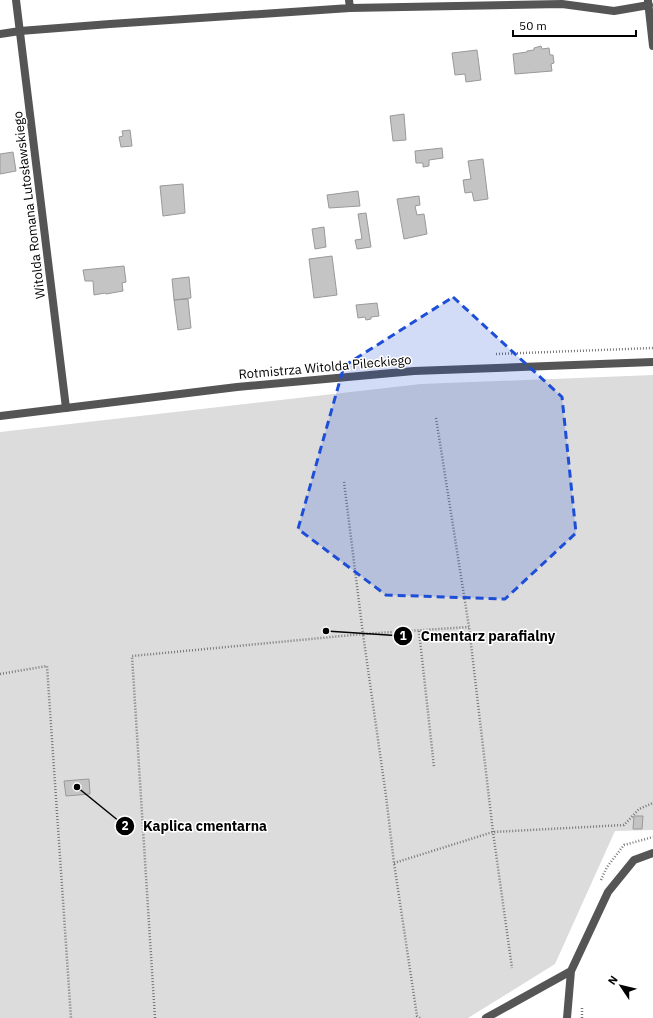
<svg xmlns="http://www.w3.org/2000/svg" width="653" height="1018" font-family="'IBM Plex Sans',sans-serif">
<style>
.green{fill:#dcdcdc}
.building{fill:#c4c4c4;stroke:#999}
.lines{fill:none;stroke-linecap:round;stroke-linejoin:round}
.path{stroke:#777;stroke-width:2.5;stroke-dasharray:1 2;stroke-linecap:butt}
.minor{stroke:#555;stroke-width:8}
.tertiary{stroke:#555;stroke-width:8}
.marked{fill:#1d4ed8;fill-opacity:0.2;stroke:#1d4ed8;stroke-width:3;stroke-dasharray:8 5;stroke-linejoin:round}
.labels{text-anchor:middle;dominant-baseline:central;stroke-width:3;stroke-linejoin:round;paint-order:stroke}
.street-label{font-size:13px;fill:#000;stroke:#fff}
.leader{fill:none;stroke:#000;stroke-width:1.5}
.callout-dot{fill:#000;stroke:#fff;stroke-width:1.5}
.mark-label{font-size:12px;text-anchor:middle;font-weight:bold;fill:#fff}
.callout-label{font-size:14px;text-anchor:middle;font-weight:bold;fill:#000;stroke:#fff;stroke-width:3;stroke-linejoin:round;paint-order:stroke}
</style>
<rect width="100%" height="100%" fill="#fff"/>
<!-- green -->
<path class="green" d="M653 375V830L615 831 555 964 468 1018H0V432L421 384Z"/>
<!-- building -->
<path class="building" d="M541 46 542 49 549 48 550 55H553L554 63 551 64 552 71 515 74 513 54 527 52V51L534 50V48Z
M477 50 481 80 466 82 465 74 455 75 452 53Z
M404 114 406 140 393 141 390 116Z
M130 130 132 146 121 147 119 137 123 136 122 131Z
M442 148 443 158 429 160V166L423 167V163H416L415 151Z
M13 152 16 171 0 174V154Z
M483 159 488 199 474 201 472 192 465 193 463 180 471 179 468 161Z
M183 184 185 213 163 216 160 186Z
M358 191 360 206 329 208 327 195Z
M419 196 420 205 415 206 417 215 424 214 427 234 404 239 397 199Z
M366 213 371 247 357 249 355 240 362 239 358 214Z
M324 227 326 247 315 249 312 229Z
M332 256 337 295 314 298 309 259Z
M124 266 126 282 122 283 123 291 106 294 105 293 94 295 93 281H85L83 270Z
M189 277 191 298 174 300 172 279Z
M188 299 191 328 178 330 174 300Z
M377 303 379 316 371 317V319L366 320 365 317 358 318 356 305Z
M89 779 90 794 66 796 64 781Z
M634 816H643L642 829H633Z"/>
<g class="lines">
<!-- path -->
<path class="path" d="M496 354 653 348
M436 418 469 627 493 832 512 968
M419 631 434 767
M0 674 47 666 71 1018
M394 863 493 832 624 825 639 809 653 803
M601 880 607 867 624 845 653 837
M155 1018 132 656 363 634 344 482
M420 1018 417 1016 394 863 386 796 363 634 469 627
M582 1018V1007"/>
<!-- minor -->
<path class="minor" d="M16 0 66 408
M349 0 350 8
M648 1 653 46
M0 34 20 31 110 24 350 8 562 4 614 11 649 5
M486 1018 571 971
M567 1018 571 971 608 892 634 860 653 853"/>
<!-- tertiary -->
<path class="tertiary" d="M0 416 237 387 414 371 653 362"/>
</g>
<!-- marked area -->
<path class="marked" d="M453 297 562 397 576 533 505 599 386 595 298 529 344 366Z"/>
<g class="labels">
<!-- street labels -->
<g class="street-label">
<text transform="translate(29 205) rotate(-97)">Witolda Romana Lutosławskiego</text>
<text transform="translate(325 367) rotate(-5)">Rotmistrza Witolda Pileckiego</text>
</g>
</g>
<!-- callouts -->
<path class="leader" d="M326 631L403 636M77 787L125 826"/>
<g class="callout-dot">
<circle cx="326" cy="631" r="4"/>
<circle cx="77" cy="787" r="4"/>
<circle cx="403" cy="636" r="10"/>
<circle cx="125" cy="826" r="10"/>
</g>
<g class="mark-label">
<text x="403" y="640">1</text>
<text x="125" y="830">2</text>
</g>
<g class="callout-label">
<text x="488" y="641">Cmentarz parafialny</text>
<text x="205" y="831">Kaplica cmentarna</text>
</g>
<!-- north arrow -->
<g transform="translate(621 986) rotate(305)" stroke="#ffffff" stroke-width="3" paint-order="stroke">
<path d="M0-3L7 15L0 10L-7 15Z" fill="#000000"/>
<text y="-6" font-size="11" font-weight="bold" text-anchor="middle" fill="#000000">N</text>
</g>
<!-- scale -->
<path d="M513 30v6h123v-6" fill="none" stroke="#000000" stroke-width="2"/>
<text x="519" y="30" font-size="12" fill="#000000" stroke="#ffffff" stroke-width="3" paint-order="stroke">50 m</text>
</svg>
